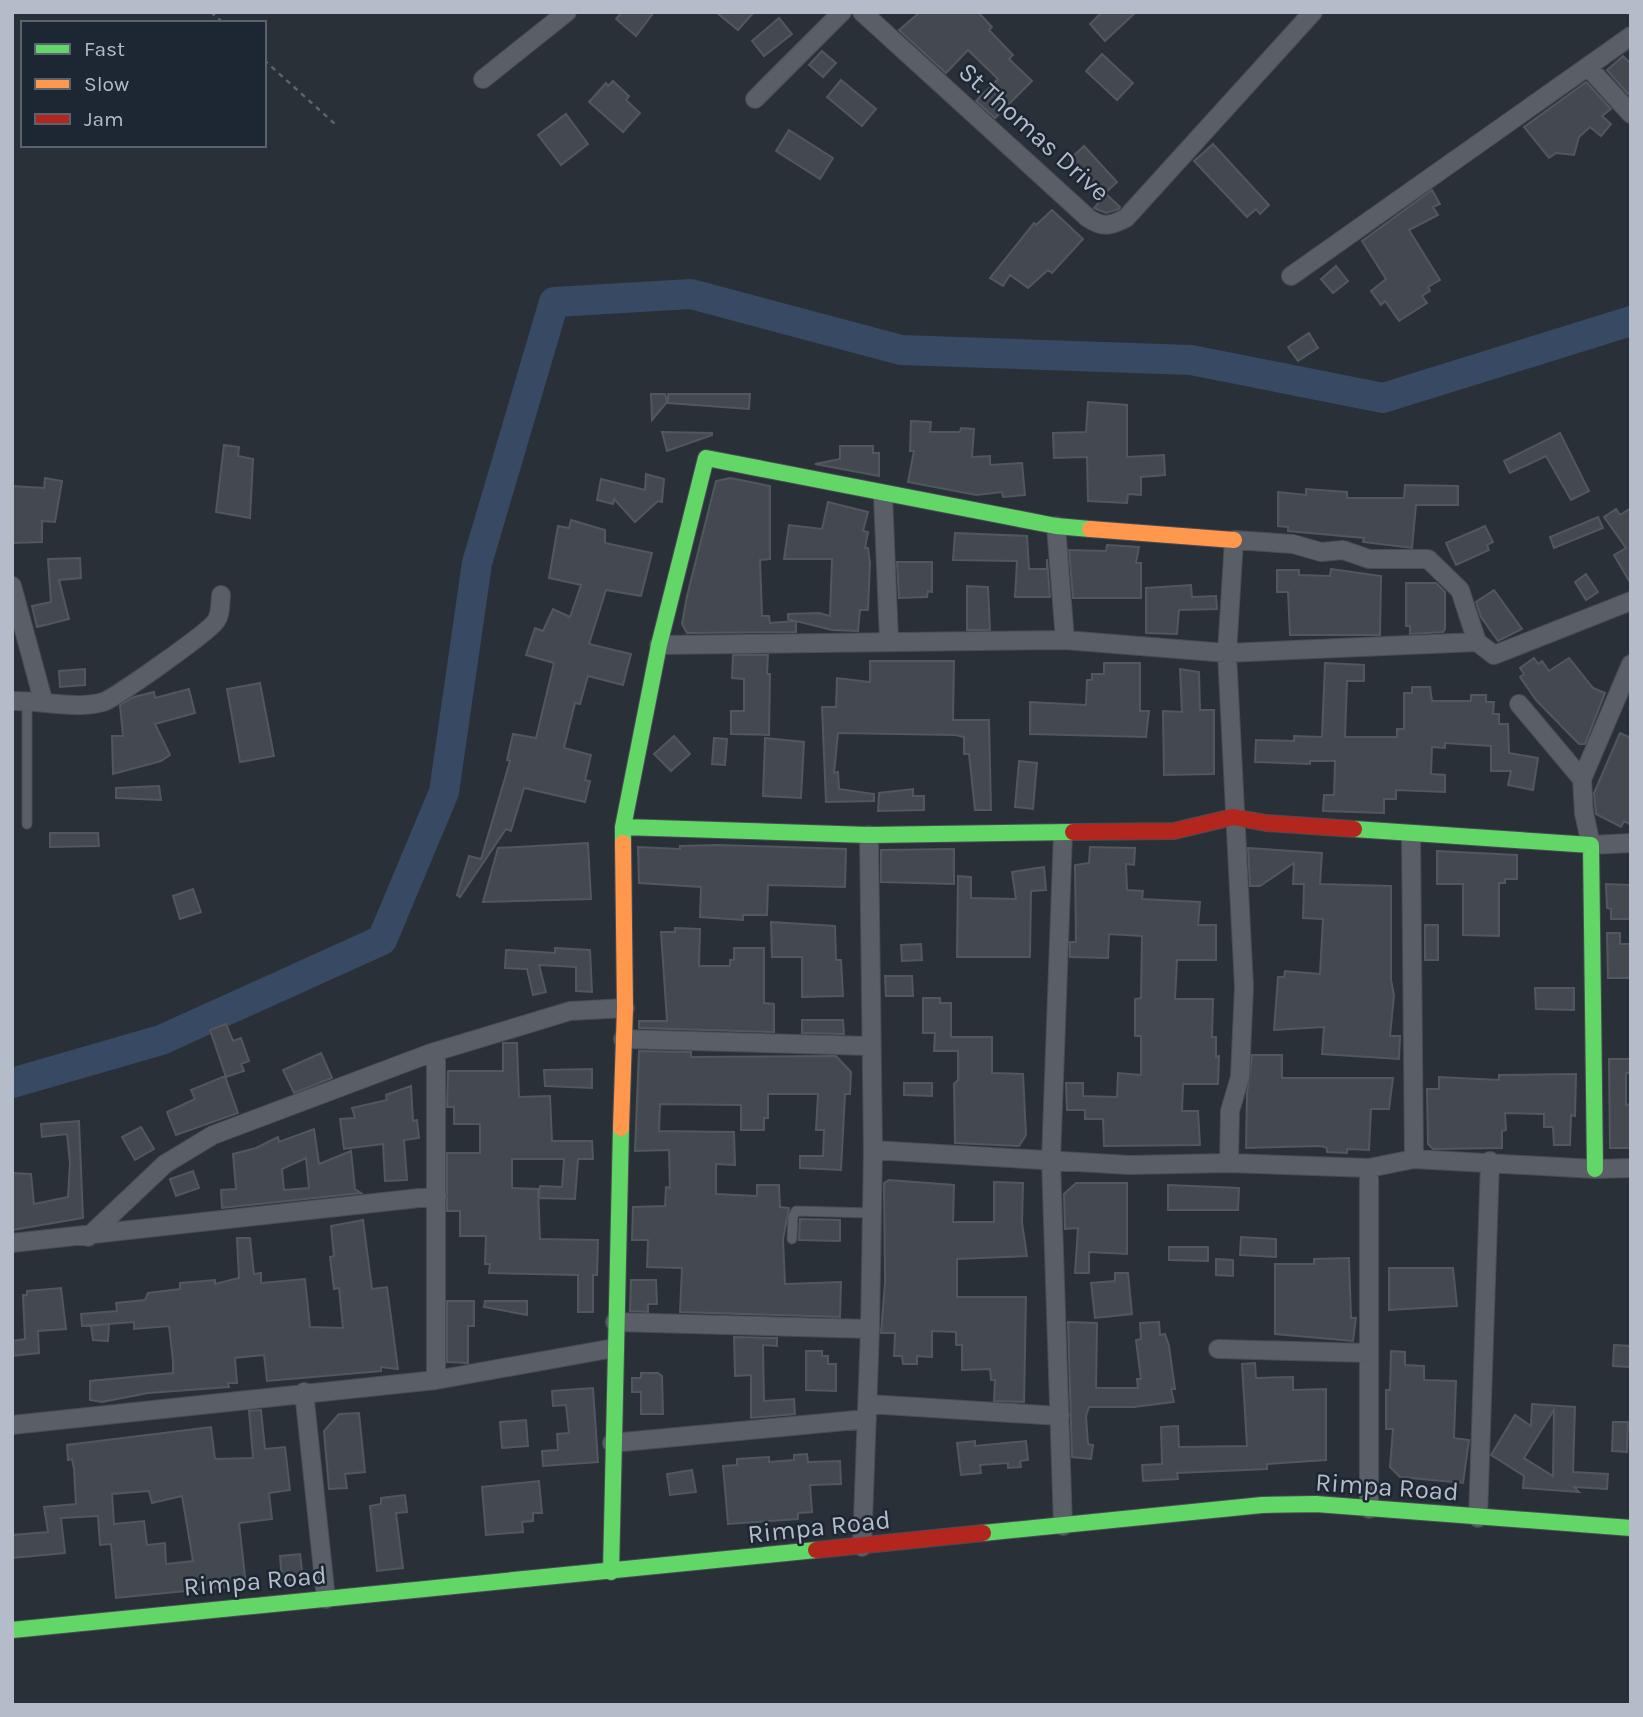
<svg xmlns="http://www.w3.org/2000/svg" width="1643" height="1717" font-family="Karla,sans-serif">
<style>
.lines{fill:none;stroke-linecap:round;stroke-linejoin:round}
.river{stroke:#384963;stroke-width:30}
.building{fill:#444950;stroke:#52575f;stroke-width:2;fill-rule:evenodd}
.lane-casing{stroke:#484c53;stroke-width:11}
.street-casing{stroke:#484c53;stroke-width:20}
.fast-casing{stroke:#484c53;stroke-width:18}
.slow-casing{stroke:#484c53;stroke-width:18}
.jam-casing{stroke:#484c53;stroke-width:18}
.path{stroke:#5d636a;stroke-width:2.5;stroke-dasharray:5 5;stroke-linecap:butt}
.lane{stroke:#5a5e66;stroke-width:9}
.street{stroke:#5a5e66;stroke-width:18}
.fast{stroke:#63d668;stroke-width:16}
.slow{stroke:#ff974d;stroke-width:16}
.jam{stroke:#b3261e;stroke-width:16}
.labels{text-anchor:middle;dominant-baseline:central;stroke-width:5;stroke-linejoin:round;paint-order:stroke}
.street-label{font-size:26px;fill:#b4bcc9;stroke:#1d2633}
</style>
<rect width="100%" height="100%" fill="#2a3038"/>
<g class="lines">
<!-- river -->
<path class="river" d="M12 1083 161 1040 382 940 444 792 477 563 554 302 691 294 901 350 1191 360 1383 398 1631 321"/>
</g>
<!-- building -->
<path class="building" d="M622 12H654L636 36 616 19Z
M716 12H754L738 30Z
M920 12H978L992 27 989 30 1013 55 1009 59 1032 81 995 118 976 101 998 79 968 50 946 73 899 30Z
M1102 12H1136L1105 41 1090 24Z
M779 18 792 34 764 56 752 41Z
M822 51 836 63 823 77 809 65Z
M1102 54 1133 83 1117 100 1086 71Z
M1623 56 1631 64V91L1628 94 1607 70Z
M841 80 876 109 862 126 827 97Z
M613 81 629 96 626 100 640 113 623 132 589 102 606 83 608 86Z
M1586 82 1611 109 1602 116 1611 124 1601 136 1590 127 1579 137 1574 155 1556 153 1549 158 1524 127Z
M566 114 588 144 561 165 538 135Z
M789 130 833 158 820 179 776 151Z
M1213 144 1269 205 1260 214 1256 209 1247 217 1194 161Z
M1084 146 1117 182 1102 196 1069 160Z
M1432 190 1440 204 1433 207 1438 215 1409 230 1440 280 1428 287 1430 291 1422 296 1427 303 1399 321 1385 301 1381 305 1371 291 1386 279 1362 241Z
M1106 194 1120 207 1119 209 1106 213 1094 208Z
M1052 210 1083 239 1052 273 1048 270 1028 288 1010 275 1003 286 990 278 1034 223 1036 225Z
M1336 266 1348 281 1333 293 1321 279Z
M1309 333 1318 348 1298 361 1288 347Z
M651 394H665L667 402 652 420Z
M668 394H750L749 409 668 403Z
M1088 402 1127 405V457L1164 455 1165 475 1141 477V495L1128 494 1127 503 1088 501 1087 457 1054 458 1053 433 1086 432Z
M911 421 931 422 930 432H960L961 428 974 429 972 457 990 456V465L1022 463 1025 495 1003 497 1002 492 976 495 908 482 914 451H910Z
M662 432 712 433V435L667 451Z
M1560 433 1589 491 1571 500 1546 456 1510 473 1504 461Z
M224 445 239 447 238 456 253 459 250 518 216 512Z
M840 446H873V453H879V476L815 464 840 459Z
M646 474 664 479 662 502 658 501 635 522 614 499 613 504 597 500 601 479 645 490Z
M45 478 62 481 55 522 42 521V542L12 543V486L44 488Z
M730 478 770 486V559L760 560 762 616H769L770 623 795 621 788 619V614L819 613 830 616 832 559H784L789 525 822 529 828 502 868 512 863 531 868 532 865 548H868L870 563 868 610H860L858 631 832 630 796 621V632L687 633 682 624 687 596 716 481Z
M1405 485 1458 486V505H1416L1412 548 1363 542 1364 538 1288 531V527L1278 526V492L1306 495V489L1347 492V498H1404Z
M1631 508V584L1614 555 1626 548 1604 517 1616 509 1620 515Z
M1598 517 1603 528 1554 548 1550 537Z
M571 520 605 530V543L652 553 641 596 606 590 589 644 631 654 623 685 588 676 580 704 575 703 564 748 591 755 585 780 590 781 585 802 524 788 511 831 506 829 460 897 457 895 469 856 481 859 510 761 507 760 513 734 536 738 554 663 526 655 535 628 543 631 553 609 570 617 581 585 549 578 558 526 569 528Z
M1485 526 1493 542 1487 545 1489 550 1456 565 1446 543Z
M955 533 1027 536 1029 569H1047V559L1050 597H1015L1017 561 953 560Z
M1107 545 1139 547 1136 563H1141V598H1073L1069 550 1106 551Z
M80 558 81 578 59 580 69 619 37 627 32 606 51 602 48 559Z
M897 562H932V592L928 591 927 597 899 598Z
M1331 569 1381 576 1380 635H1290L1288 592H1277V570H1299V575L1330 576Z
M1586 574 1598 592 1586 600 1575 582Z
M1406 583H1436L1445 592V629L1443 632 1410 634V626H1406Z
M1191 585 1192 597 1216 596 1217 609 1179 610 1177 634 1146 633V588Z
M967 586 988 587 990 630H967Z
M1494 590 1522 629 1498 641 1481 617 1476 602Z
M733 655H768L767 674H770L769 735 731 734V711H744V679L732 678Z
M1534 658 1538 664 1542 661 1549 671 1569 658 1593 688 1605 693 1585 744H1579L1536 700 1520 677 1524 674 1520 668Z
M870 661H954L953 720H989L991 810H975L969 754H964V737L955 735 838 733 834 773 838 772 839 789 874 794V801L826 802 822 707H836L837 678 870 682Z
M1104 663H1140V711H1149L1146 737 1030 734V702L1086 705 1087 680H1092V674H1104Z
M1325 663 1364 665V681H1347L1345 737H1397V729H1404V693H1412V687H1430L1432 701H1471V695H1486V702H1494L1493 714H1499V724H1508L1509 753 1538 758 1533 790 1508 785 1511 771H1491V746L1445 743V748L1432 747 1431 774 1445 775V792L1396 790V799H1384V813L1323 811 1324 795H1334L1335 761H1310V764L1255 762 1256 740 1294 741V736L1322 737Z
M85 669V685L60 687 59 671Z
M1180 669 1199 672 1200 710H1214V774L1164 775 1163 711 1182 712Z
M260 683 274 756 240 762 227 689Z
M189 689 195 713 155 724 170 755 161 761 113 774 112 736H123L120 705 134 697 154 692 155 698Z
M1620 733 1631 738V825L1624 821 1621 827 1596 814 1594 793Z
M674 736 690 754 671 771 654 754Z
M714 738 727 739 725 765 712 764Z
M765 738 804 742 801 798 763 796Z
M1019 761 1037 763 1033 809 1015 807Z
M159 786 161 800 116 798V788Z
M913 789V796H924V810L878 811 879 793Z
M50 833H98L99 846 50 847Z
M588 843 591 899 483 902 498 848Z
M719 845 846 849 845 887 768 885 767 915H743V920L700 917 701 887 639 883 638 847 680 849V846Z
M1090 847 1135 848 1134 865 1126 864 1127 890 1143 891 1142 899 1200 902 1198 925H1216V960H1177L1175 999H1213L1212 1037H1216V1057L1219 1056 1218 1084H1183L1182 1111H1198L1200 1145 1104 1146 1103 1119H1085V1110H1067L1066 1083H1083V1096L1117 1097 1118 1073 1141 1075V1036H1135V999L1141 998 1142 936 1109 934 1108 958 1070 957V942H1076L1075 865 1089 863Z
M1248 848 1322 853 1320 884 1391 886V980L1394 995 1390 1036H1400L1399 1059 1322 1054 1324 1027 1274 1030 1278 977H1284L1285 971 1320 974 1323 919 1303 918 1304 884H1293L1294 863 1260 886H1250Z
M954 849V884L881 882V850Z
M1437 851 1517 855V879H1505V883H1499V936L1463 935V884H1437Z
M1044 867 1046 890 1031 891 1030 957H957L958 876 971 877V898L1016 899 1012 872Z
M1606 884 1631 885V919H1611V909L1607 908Z
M193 889 201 912 180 919 173 896Z
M771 922 835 926 836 960H841L843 996 802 997V957H772Z
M1425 925H1438V960H1425Z
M675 928 700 929 699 966H730V960H734V948H764V1003L774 1004V1032L639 1028V1021H667L661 932H675Z
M1607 933H1620V944H1631V978H1608Z
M921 944 922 960 902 961 901 945Z
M555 948 590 950 592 992 576 991V967L539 965 546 992 533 995 527 969 505 968 506 950 555 953Z
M885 976H912L913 996H886Z
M1535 988H1574V1010L1536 1009Z
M923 998H940V1003H951V1037H992V1073L1023 1074 1026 1135 1019 1146 955 1143 954 1084 958 1080V1051H934L935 1033H923Z
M802 1020H843L844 1034 802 1033Z
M226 1024 233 1041 241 1038 249 1061 241 1064 244 1071 226 1077 210 1030Z
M503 1043H517L519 1097 550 1096 552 1141H592L593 1159H578L575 1199 539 1198 540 1186 562 1187 564 1159H512V1188L538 1189 540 1239 598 1240 597 1275H593V1312H578V1275L489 1273 490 1264H485L486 1236H460V1211H447V1153H480V1124H454V1107H447L448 1071H503Z
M639 1051 691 1052V1057L836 1056 851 1072 850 1094H845L841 1170 800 1168V1156H823L824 1130H816L818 1094H768V1118H764V1130H741V1105L660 1104 659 1131 734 1132 735 1165 716 1164V1194L757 1196V1185H779L780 1207 789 1208 783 1239 785 1284 841 1282 840 1317 680 1312 682 1268 647 1267 648 1240H632L633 1207 665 1206 666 1187 670 1188 669 1150 635 1151Z
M321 1053 332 1078 294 1093 283 1070Z
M1252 1055H1282V1078H1393L1389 1109H1371L1369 1150 1347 1149V1153L1327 1152V1148L1321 1146 1246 1148 1247 1093Z
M1609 1059H1631V1073H1626V1105L1631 1104V1148H1610Z
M592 1069V1088L545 1086 544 1070Z
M1576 1074 1575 1116 1571 1115 1570 1145H1554L1553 1127H1544V1114L1505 1113 1506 1130 1502 1131V1148L1433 1149 1428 1144 1427 1089H1439V1077L1499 1080V1075Z
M225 1076 238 1113 176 1135 167 1112 195 1099 191 1090Z
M904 1083H932V1096L904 1095Z
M411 1086 413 1121 417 1120 419 1138 404 1140 407 1180 385 1181 383 1144 344 1149 340 1119 355 1118 352 1108 387 1100 386 1095Z
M79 1121 83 1218 12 1230V1173L31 1174 34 1204 68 1197 70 1163 67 1134 42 1137 41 1124Z
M141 1127 154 1149 135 1160 122 1137Z
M314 1129 319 1164 351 1151 355 1189 361 1193 222 1208 221 1190 236 1189 233 1154 256 1148 278 1137 279 1142ZM306 1158 309 1188 284 1190 282 1169Z
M193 1171 199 1188 176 1196 170 1179Z
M889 1180 954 1185 953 1222H994V1182L1023 1183 1022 1223 1027 1256 957 1259V1297H1026L1024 1402 994 1401 995 1380H991L990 1369 962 1370V1345H956V1332L932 1331V1357L917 1356V1364H903L902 1356H894L895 1333H881L885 1282 884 1183Z
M1076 1183H1127V1254L1089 1252V1273H1075L1078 1228 1065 1229 1064 1194Z
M1168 1185 1239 1188 1238 1210H1168Z
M800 1219 840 1220V1241L799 1240Z
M363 1220 372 1289 387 1287 398 1369 381 1367V1371L267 1381 264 1355 235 1358 237 1383H228L229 1387 148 1393 102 1402 90 1400V1381L173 1373V1361L169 1326 134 1329V1322L82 1326 81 1314 117 1311 116 1303 145 1300 148 1293 180 1289V1283L215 1280V1284L239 1278 237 1238H250L254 1274 261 1273V1283L305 1279 310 1327 343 1328 339 1288 334 1289 330 1257 334 1256 331 1226Z
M1241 1237 1276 1239V1257L1240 1255Z
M1169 1247H1208V1261L1169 1260Z
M1349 1258 1351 1318H1356L1353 1341 1275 1334V1264H1314V1259Z
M1216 1259 1233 1260V1276L1216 1275Z
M1389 1268H1453L1457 1306 1389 1310Z
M1115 1273H1128L1132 1314 1095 1318 1091 1283 1115 1281Z
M631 1280H656L657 1304H648V1312L630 1311Z
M61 1288 66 1329 38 1331 39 1353 12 1356V1341L25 1339 23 1295H27V1291Z
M447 1301H474V1326H468V1363L447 1362Z
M485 1301H527V1315L484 1307Z
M1068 1322 1097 1323 1096 1388H1138L1137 1379H1141L1136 1340 1141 1339 1140 1323 1159 1322 1160 1335 1165 1334 1169 1346 1175 1389H1171L1174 1402 1134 1407H1089L1086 1416 1088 1444 1093 1445 1091 1459 1072 1457Z
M109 1324 108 1341 93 1340 91 1326Z
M734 1337 777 1338V1346L763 1345 764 1401 794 1399 795 1414 751 1418V1375L735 1376Z
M1614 1345 1631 1346 1630 1367 1613 1366Z
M806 1351H822V1356H828V1364H836V1391L806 1390Z
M1391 1351 1405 1352V1365L1424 1366V1380L1456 1381 1454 1438 1469 1440 1463 1483 1400 1477 1390 1467 1393 1429H1386V1390H1390Z
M1255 1363 1256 1378 1293 1377V1390L1326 1389V1460L1267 1464V1469L1177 1473 1178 1479 1143 1481 1142 1465 1162 1464 1161 1427 1178 1426 1179 1447 1247 1446 1242 1364Z
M641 1373H658L662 1376 663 1414H641V1392H632V1378H641Z
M593 1388 598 1462 543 1466 542 1451 558 1450 557 1434 569 1433 566 1405 553 1406 552 1391Z
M1532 1404 1575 1407 1573 1472 1608 1474 1607 1489 1574 1487 1579 1492 1523 1488 1524 1476 1491 1455 1515 1415 1531 1426ZM1554 1410 1553 1476 1524 1458Z
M261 1410 265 1449 285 1447 290 1490 269 1493 272 1519 239 1523 246 1585 116 1598 111 1544 100 1545 98 1516 61 1518 65 1553 12 1558V1535L48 1532 44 1507 76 1504 74 1469 72 1459 68 1460 67 1445 211 1427 215 1459 253 1458 249 1411ZM149 1491 152 1503 182 1496 193 1561 166 1564 165 1543 147 1545 144 1521 114 1524 112 1494Z
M359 1413 365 1472 345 1474 347 1488 329 1489 324 1431 339 1414Z
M526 1420 528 1446 502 1448 500 1422Z
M1613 1422H1628L1627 1452 1612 1451Z
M975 1441V1446L1026 1441 1028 1460 1020 1461 1021 1467 1008 1468V1463L980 1465 981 1473 961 1475 957 1443Z
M807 1454 808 1462 840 1461 841 1484 810 1485 812 1512 798 1513V1519L728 1524 723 1466 737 1465V1459L769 1457V1462L794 1460V1455Z
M692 1470 696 1492 670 1495 667 1474Z
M539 1481 542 1513H533V1521L522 1522 523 1532 486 1535 482 1487Z
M405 1495 407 1512 396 1513 403 1568 377 1571 370 1506 381 1504V1498Z
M300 1554 303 1579 282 1581 280 1556Z"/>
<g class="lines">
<defs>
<path id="lane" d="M27 701V824
M792 1239 793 1216 796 1211 872 1213"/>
<path id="street" d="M862 12 1088 218C1103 228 1110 226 1126 218L1313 12
M1588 67 1631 114
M483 79 567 12
M755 99 842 12
M1291 276 1631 36
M883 495 889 640
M1056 526 1065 640
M12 586 43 700
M659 645 1065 640 1227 653 1477 642
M12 701C42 700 75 710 103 702 114 699 209 632 216 621 221 614 220 604 221 595
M1519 704 1582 779 1584 813 1591 845 1631 843
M1582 779 1631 664
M1411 834 1414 1159
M623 1039 869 1046
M873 1150 1129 1165 1229 1163 1369 1168 1414 1159 1595 1169 1631 1168
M1229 1163 1230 1111 1240 1077 1244 987 1227 653 1234 540 1293 544 1321 552 1343 550 1369 559H1428L1460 590 1477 642 1494 655 1631 601
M1369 1168V1509
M88 1237 165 1164 213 1135 431 1053 570 1011 625 1008
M12 1243 437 1196
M615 1322 870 1329
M1218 1349 1369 1353
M436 1380V1052
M304 1392 326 1599
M868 1404 1060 1416
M12 1425 436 1380 614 1348
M612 1443 867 1419
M1478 1518 1490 1161
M1063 1526 1051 1160 1063 833
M862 1547 870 1329 873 1150 869 835"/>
<path id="fast" d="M623 827 869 835 1073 832
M1354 829 1591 845 1595 1169
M623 843V827L659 645 706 458 1056 526 1090 529
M983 1533 1262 1505 1316 1504 1631 1528
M611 1572 621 1128
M12 1630 816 1550"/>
<path id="slow" d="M1090 529 1234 540
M621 1128 625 1008 623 843"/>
<path id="jam" d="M1073 832 1174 831 1233 817 1266 823 1354 829
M816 1550 983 1533"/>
</defs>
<!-- lane casing -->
<use href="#lane" class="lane-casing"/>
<!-- street casing -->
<use href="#street" class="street-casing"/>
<!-- fast casing -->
<use href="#fast" class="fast-casing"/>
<!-- slow casing -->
<use href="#slow" class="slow-casing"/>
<!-- jam casing -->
<use href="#jam" class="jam-casing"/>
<!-- path -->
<path class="path" d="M211 12 223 23
M264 60 335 124"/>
<!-- lane -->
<use href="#lane" class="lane"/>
<!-- street -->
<use href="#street" class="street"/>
<!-- fast -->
<use href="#fast" class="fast"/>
<!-- slow -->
<use href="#slow" class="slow"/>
<!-- jam -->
<use href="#jam" class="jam"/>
</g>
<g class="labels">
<!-- street labels -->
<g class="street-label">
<text transform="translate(1034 132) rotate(42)">St.Thomas Drive</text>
<text transform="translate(1387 1487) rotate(4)">Rimpa Road</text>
<text transform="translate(819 1527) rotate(-6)">Rimpa Road</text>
<text transform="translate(255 1581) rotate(-5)">Rimpa Road</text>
</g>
</g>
<!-- border -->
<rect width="1643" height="1717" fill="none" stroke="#b4bcc9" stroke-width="28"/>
<!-- legend -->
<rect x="21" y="21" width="245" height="126" fill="#1d2633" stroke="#59626f" stroke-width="2"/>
<rect x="35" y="44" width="35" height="10" fill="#63d668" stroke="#59626f" stroke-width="2"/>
<text x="84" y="56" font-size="21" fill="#b4bcc9">Fast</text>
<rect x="35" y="79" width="35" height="10" fill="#ff974d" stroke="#59626f" stroke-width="2"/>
<text x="84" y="91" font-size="21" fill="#b4bcc9">Slow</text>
<rect x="35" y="114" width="35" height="10" fill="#b3261e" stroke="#59626f" stroke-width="2"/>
<text x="84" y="126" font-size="21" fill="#b4bcc9">Jam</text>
</svg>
